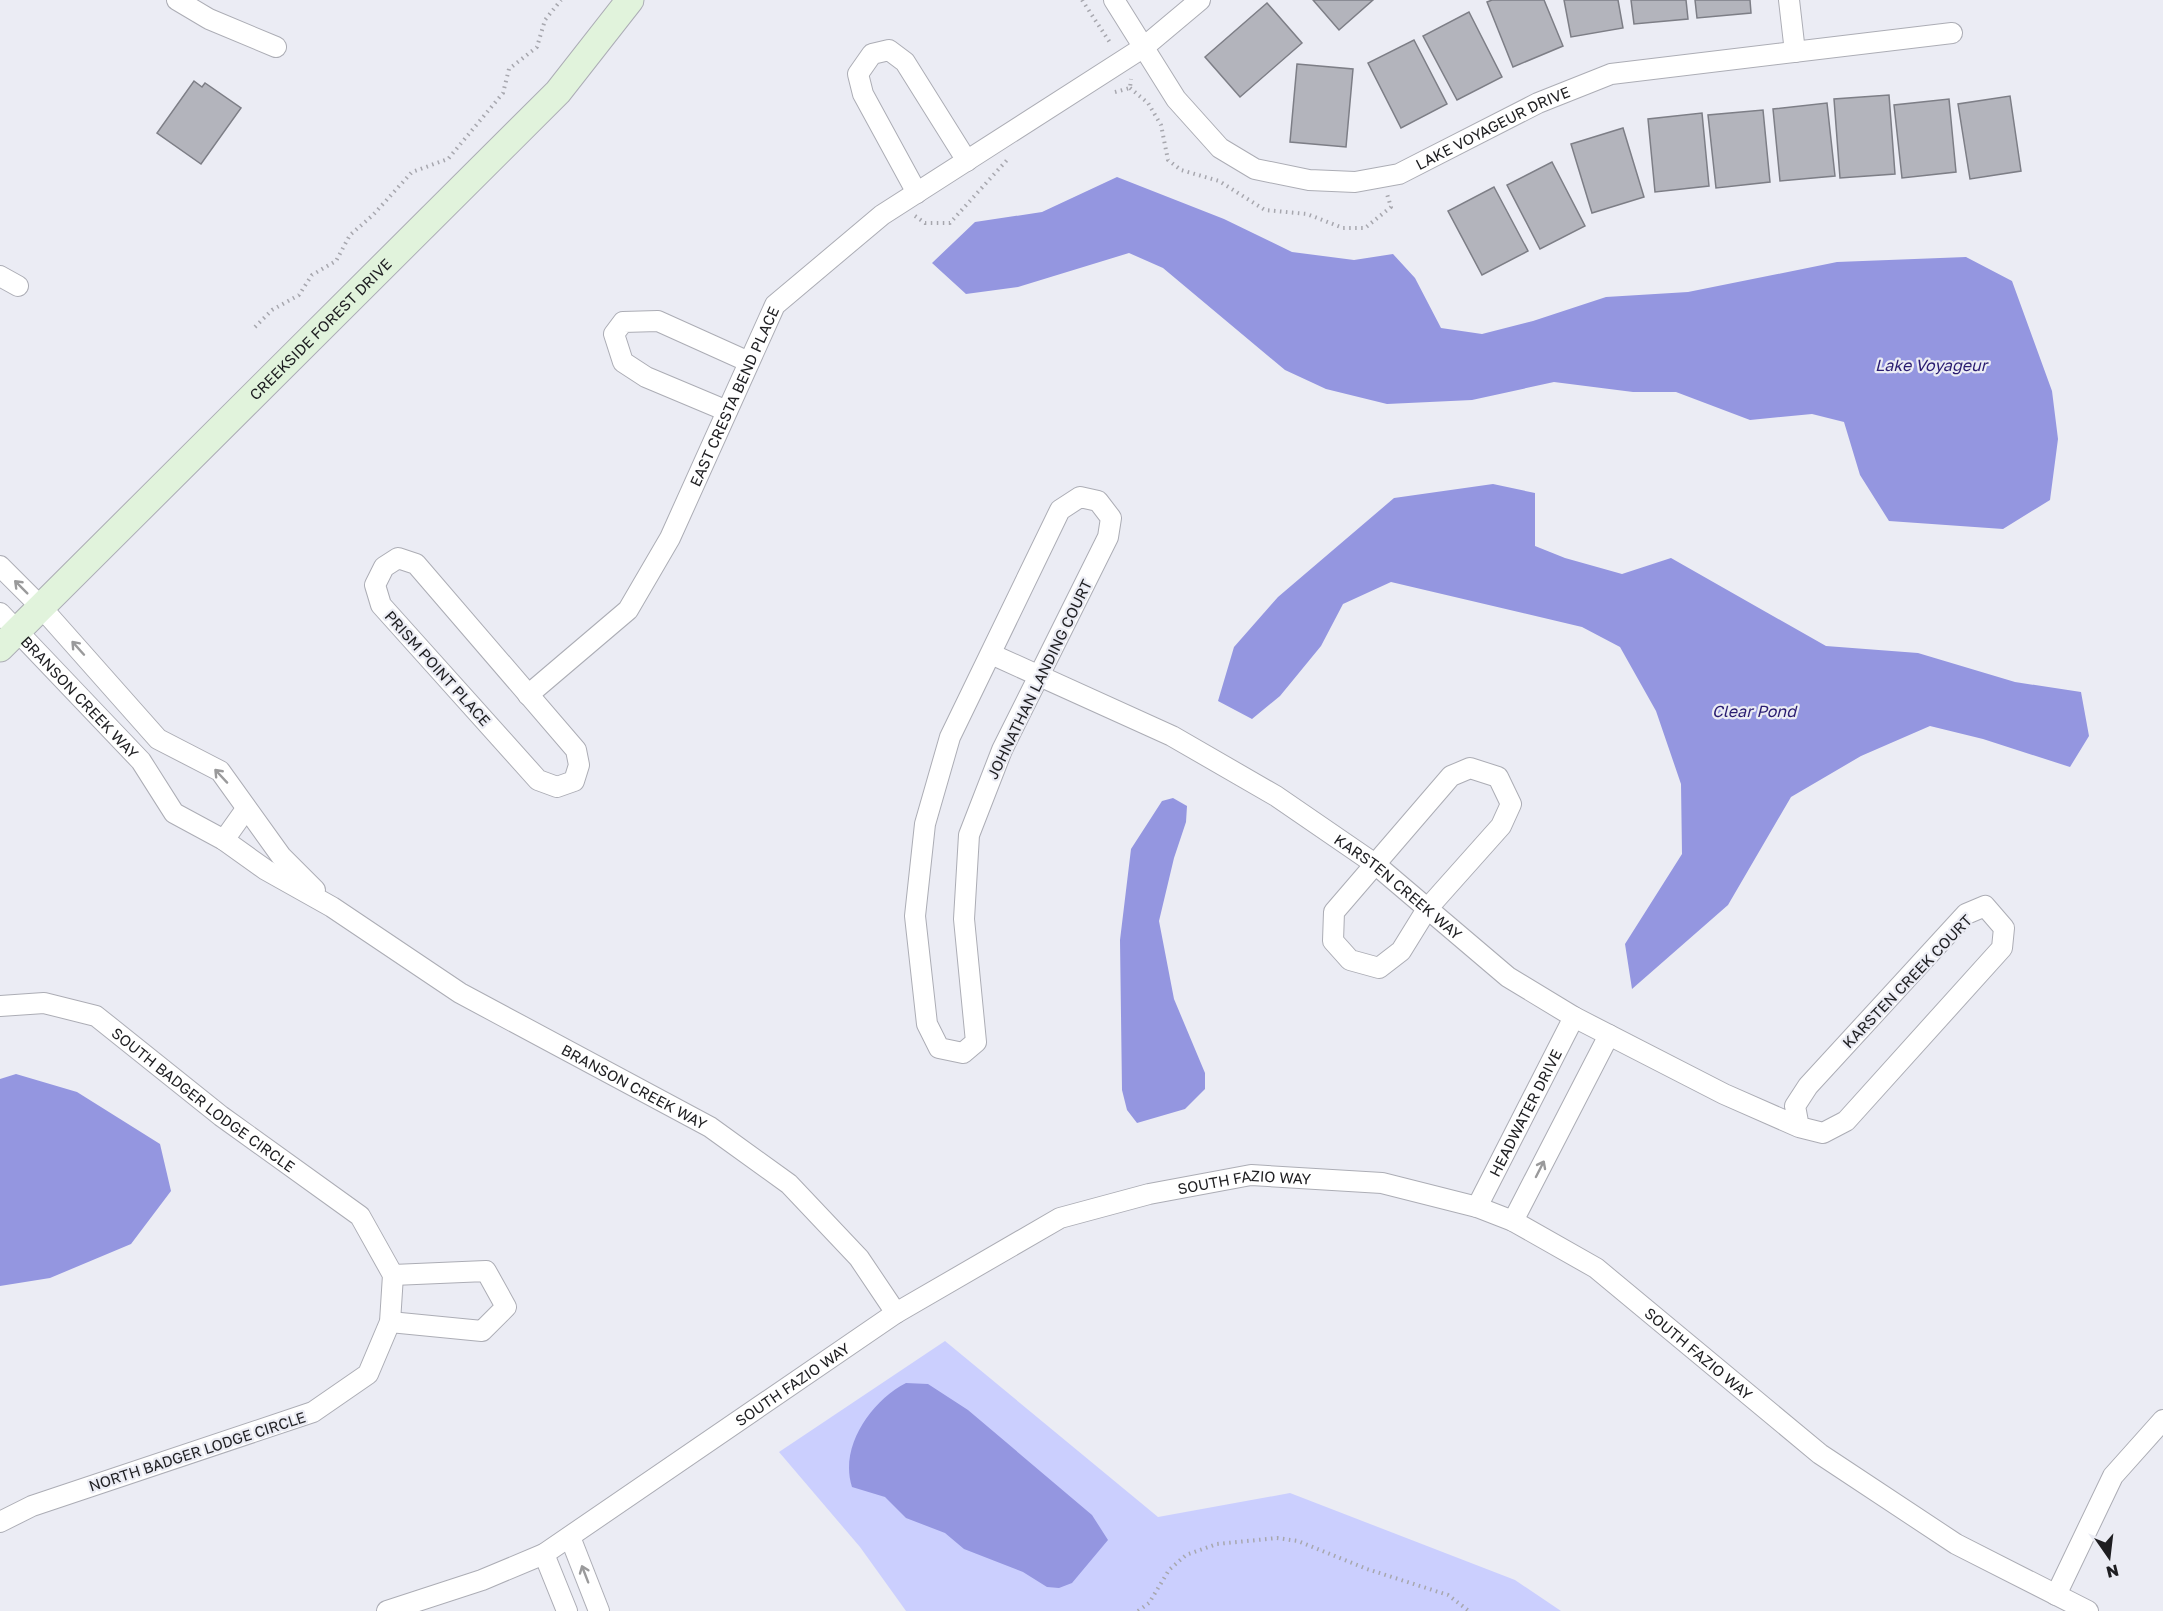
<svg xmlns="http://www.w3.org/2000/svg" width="2163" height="1611" font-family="'Golos Text',sans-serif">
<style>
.green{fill:#cbcffe}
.water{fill:#9496e0}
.building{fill:#b3b4bc;stroke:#7d7e86;stroke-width:1.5}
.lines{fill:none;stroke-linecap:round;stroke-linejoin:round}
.minor-casing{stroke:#acadb5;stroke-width:22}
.secondary-casing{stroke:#acadb5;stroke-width:29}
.path{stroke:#a7a7ae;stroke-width:4;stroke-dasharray:1.5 4.5;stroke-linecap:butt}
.minor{stroke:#fff;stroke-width:20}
.secondary{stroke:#e1f3dc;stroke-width:27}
.oneway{stroke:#9a9a9b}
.labels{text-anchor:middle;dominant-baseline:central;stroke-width:4.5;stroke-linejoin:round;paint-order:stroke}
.street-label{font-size:15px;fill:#1e1e21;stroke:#ebecf4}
.water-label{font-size:16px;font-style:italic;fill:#291b70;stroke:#ebecf4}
</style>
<rect width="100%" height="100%" fill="#ebecf4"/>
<!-- green -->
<path class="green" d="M945 1341 1158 1517 1290 1493 1515 1580 1561 1611H906L860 1547 779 1452Z"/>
<!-- water -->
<path class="water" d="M1117 177 1224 219 1292 252 1354 260 1393 254 1415 278 1441 328 1482 334 1533 321 1606 297 1688 292 1837 262 1966 257 2012 281 2052 391 2058 439 2050 500 2003 529 1889 521 1860 475 1844 422 1812 414 1750 420 1676 392H1633L1554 382 1472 400 1387 404 1326 389 1285 370 1163 268 1129 253 1018 287 966 294 932 263 975 222 1042 212Z
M1493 484 1535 493V546L1565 558 1622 574 1671 558 1826 646 1918 653 2015 682 2081 692 2089 736 2070 767 1983 739 1930 726 1861 756 1791 797 1728 905 1632 989 1625 944 1682 854 1681 784 1656 711 1620 647 1582 627 1391 582 1343 604 1321 646 1280 696 1252 719 1218 701 1234 647 1278 597 1394 498Z
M1173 798 1187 806 1186 822 1174 858 1159 921 1174 999 1205 1073V1089L1185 1109 1137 1123 1127 1110 1122 1090 1120 940 1131 849 1162 801Z
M16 1074 77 1092 160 1144 171 1191 131 1244 50 1278 0 1286V1079Z
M906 1383 928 1384 968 1410 1092 1515 1108 1540 1072 1583 1059 1588 1047 1587 1023 1572 964 1549 945 1533 906 1518 885 1497 852 1487C839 1447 871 1401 906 1383Z"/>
<!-- building -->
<path class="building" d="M1313 0H1373L1339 30Z
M1492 0H1544L1563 46 1513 67 1487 2Z
M1564 0H1618L1623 28 1571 37Z
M1631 0H1686L1688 19 1634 24Z
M1695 0H1750L1751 13 1697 18Z
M1267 3 1302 43 1240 97 1205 57Z
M1469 12 1502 77 1457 100 1423 36Z
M1414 40 1447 104 1401 128 1368 63Z
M1297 64 1353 69 1346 147 1290 142Z
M194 81 202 87 205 83 241 108 201 164 157 133Z
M1889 95 1895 174 1840 178 1834 99Z
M2010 96 2021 171 1970 179 1958 104Z
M1949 99 1956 172 1902 178 1894 105Z
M1827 103 1835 176 1780 181 1773 109Z
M1763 110 1770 182 1716 188 1708 115Z
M1702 113 1709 186 1655 192 1648 119Z
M1623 128 1644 197 1592 213 1571 144Z
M1552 162 1585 226 1540 249 1507 185Z
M1494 187 1528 251 1482 275 1448 211Z"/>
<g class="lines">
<defs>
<g id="minor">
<path d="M177 0 209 19 276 47"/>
<path id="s1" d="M1114 0 1176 99 1220 148 1255 169 1309 180 1355 182 1399 174 1538 103 1611 74 1952 33"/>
<path d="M1789 0 1795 52"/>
<path d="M917 193 863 94 858 74 872 54 889 50 905 62 967 161"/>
<path d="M0 276 18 286"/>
<path d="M727 411 646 377 623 362 614 334 623 322 658 321 749 362"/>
<path d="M1080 497 1098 501 1111 518 1108 537 1002 750 969 835 964 919 976 1042 963 1053 939 1048 927 1024 915 916 925 824 950 737 1060 510Z"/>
<path d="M398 558 416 564 576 750 579 765 574 781 557 787 538 780 381 605 375 585 384 567Z"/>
<path d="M0 566 41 607 158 739 220 771 281 856 315 890"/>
<path id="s2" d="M0 613 141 761 174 813 224 840 266 870 332 907 460 993 710 1127 789 1184 859 1258 896 1313"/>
<path id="s3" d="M991 654 1172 736 1276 796 1375 864 1508 977 1574 1017 1724 1094 1799 1127 1823 1133 1846 1121 2002 948 2004 928 1985 906 1966 914 1808 1086 1795 1106 1799 1127"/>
<path id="s4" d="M528 695 628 610 670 538 775 305 882 215 1144 47 1200 0"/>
<path d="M1470 768 1498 777 1511 804 1501 826 1427 909 1401 951 1379 968 1350 960 1333 941 1334 912 1451 776Z"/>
<path d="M224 840 246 809"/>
<path id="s5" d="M0 1006 44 1003 96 1016 221 1116 360 1216 393 1275 390 1322 368 1374 313 1412 32 1506 0 1522"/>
<path id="s6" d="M1477 1207 1574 1017"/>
<path d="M1513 1221 1609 1035"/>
<path d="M390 1322 482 1331 506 1307 486 1271 393 1275"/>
<path d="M570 1537 599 1611"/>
<path d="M544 1554 567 1611"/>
<path d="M2056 1595 2113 1476 2163 1420"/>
<path id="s7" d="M387 1611 482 1580 544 1554 896 1313 1060 1218 1149 1194 1251 1175 1382 1183 1477 1207 1513 1221 1596 1268 1820 1454 1956 1544 2088 1611"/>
</g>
<g id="secondary">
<path id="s8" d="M0 648 558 92 630 0"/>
</g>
</defs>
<!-- minor casing -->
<use href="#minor" class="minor-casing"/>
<!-- secondary casing -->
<use href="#secondary" class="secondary-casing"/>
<!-- path -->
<path class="path" d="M1082 0 1111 44
M1130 88 1148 103 1161 125 1168 160 1181 170 1219 181 1265 210 1307 214 1343 228H1365L1391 207 1387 194
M1115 92 1130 88 1131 79
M915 216 925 223H950L1007 160
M255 327 272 310 299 295 312 275 336 261 350 235 373 215 412 172 448 159 503 93 509 69 537 47 545 20 561 0
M1138 1611 1149 1603 1169 1570 1186 1555 1217 1544 1277 1538 1298 1541 1367 1569 1448 1595 1469 1611"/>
<!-- minor -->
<use href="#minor" class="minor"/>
<!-- secondary -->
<use href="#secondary" class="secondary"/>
</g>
<!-- one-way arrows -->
<defs><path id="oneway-shaft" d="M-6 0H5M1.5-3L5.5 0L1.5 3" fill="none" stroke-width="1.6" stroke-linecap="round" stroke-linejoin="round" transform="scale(1.5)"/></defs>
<g class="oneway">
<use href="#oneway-shaft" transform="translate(21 587) rotate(-135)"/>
<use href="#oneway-shaft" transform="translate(78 648) rotate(-132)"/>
<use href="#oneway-shaft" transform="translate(221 776) rotate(-133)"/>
<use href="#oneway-shaft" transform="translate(1540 1169) rotate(-63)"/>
<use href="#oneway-shaft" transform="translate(585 1574) rotate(-111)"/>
</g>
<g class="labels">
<!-- street labels -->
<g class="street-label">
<text stroke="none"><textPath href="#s1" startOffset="474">LAKE VOYAGEUR DRIVE</textPath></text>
<text stroke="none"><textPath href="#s8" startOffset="452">CREEKSIDE FOREST DRIVE</textPath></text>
<text stroke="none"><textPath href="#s4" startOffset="370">EAST CRESTA BEND PLACE</textPath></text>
<text transform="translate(438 668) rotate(48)">PRISM POINT PLACE</text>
<text transform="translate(1039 679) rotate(-64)">JOHNATHAN LANDING COURT</text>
<text stroke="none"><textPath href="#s2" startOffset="116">BRANSON CREEK WAY</textPath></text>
<text stroke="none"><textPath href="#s3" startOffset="471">KARSTEN CREEK WAY</textPath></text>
<text transform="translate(1907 981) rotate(-46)">KARSTEN CREEK COURT</text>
<text stroke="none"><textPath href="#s2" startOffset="802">BRANSON CREEK WAY</textPath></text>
<text stroke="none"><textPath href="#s5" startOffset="234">SOUTH BADGER LODGE CIRCLE</textPath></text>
<text stroke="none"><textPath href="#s6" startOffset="106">HEADWATER DRIVE</textPath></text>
<text stroke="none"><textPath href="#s7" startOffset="972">SOUTH FAZIO WAY</textPath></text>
<text stroke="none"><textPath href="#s7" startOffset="1476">SOUTH FAZIO WAY</textPath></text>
<text stroke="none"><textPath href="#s7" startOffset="468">SOUTH FAZIO WAY</textPath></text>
<text transform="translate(197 1451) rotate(-18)">NORTH BADGER LODGE CIRCLE</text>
</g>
<!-- water labels -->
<g class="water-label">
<text x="1931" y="365">Lake Voyageur</text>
<text x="1754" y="711">Clear Pond</text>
</g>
</g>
<!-- north arrow -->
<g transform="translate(2109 1557) rotate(166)" stroke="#ebecf4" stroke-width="4.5" paint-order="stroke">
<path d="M0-4.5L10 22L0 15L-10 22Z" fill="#1e1e21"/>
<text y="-9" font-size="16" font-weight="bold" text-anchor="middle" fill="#1e1e21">N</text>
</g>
</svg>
